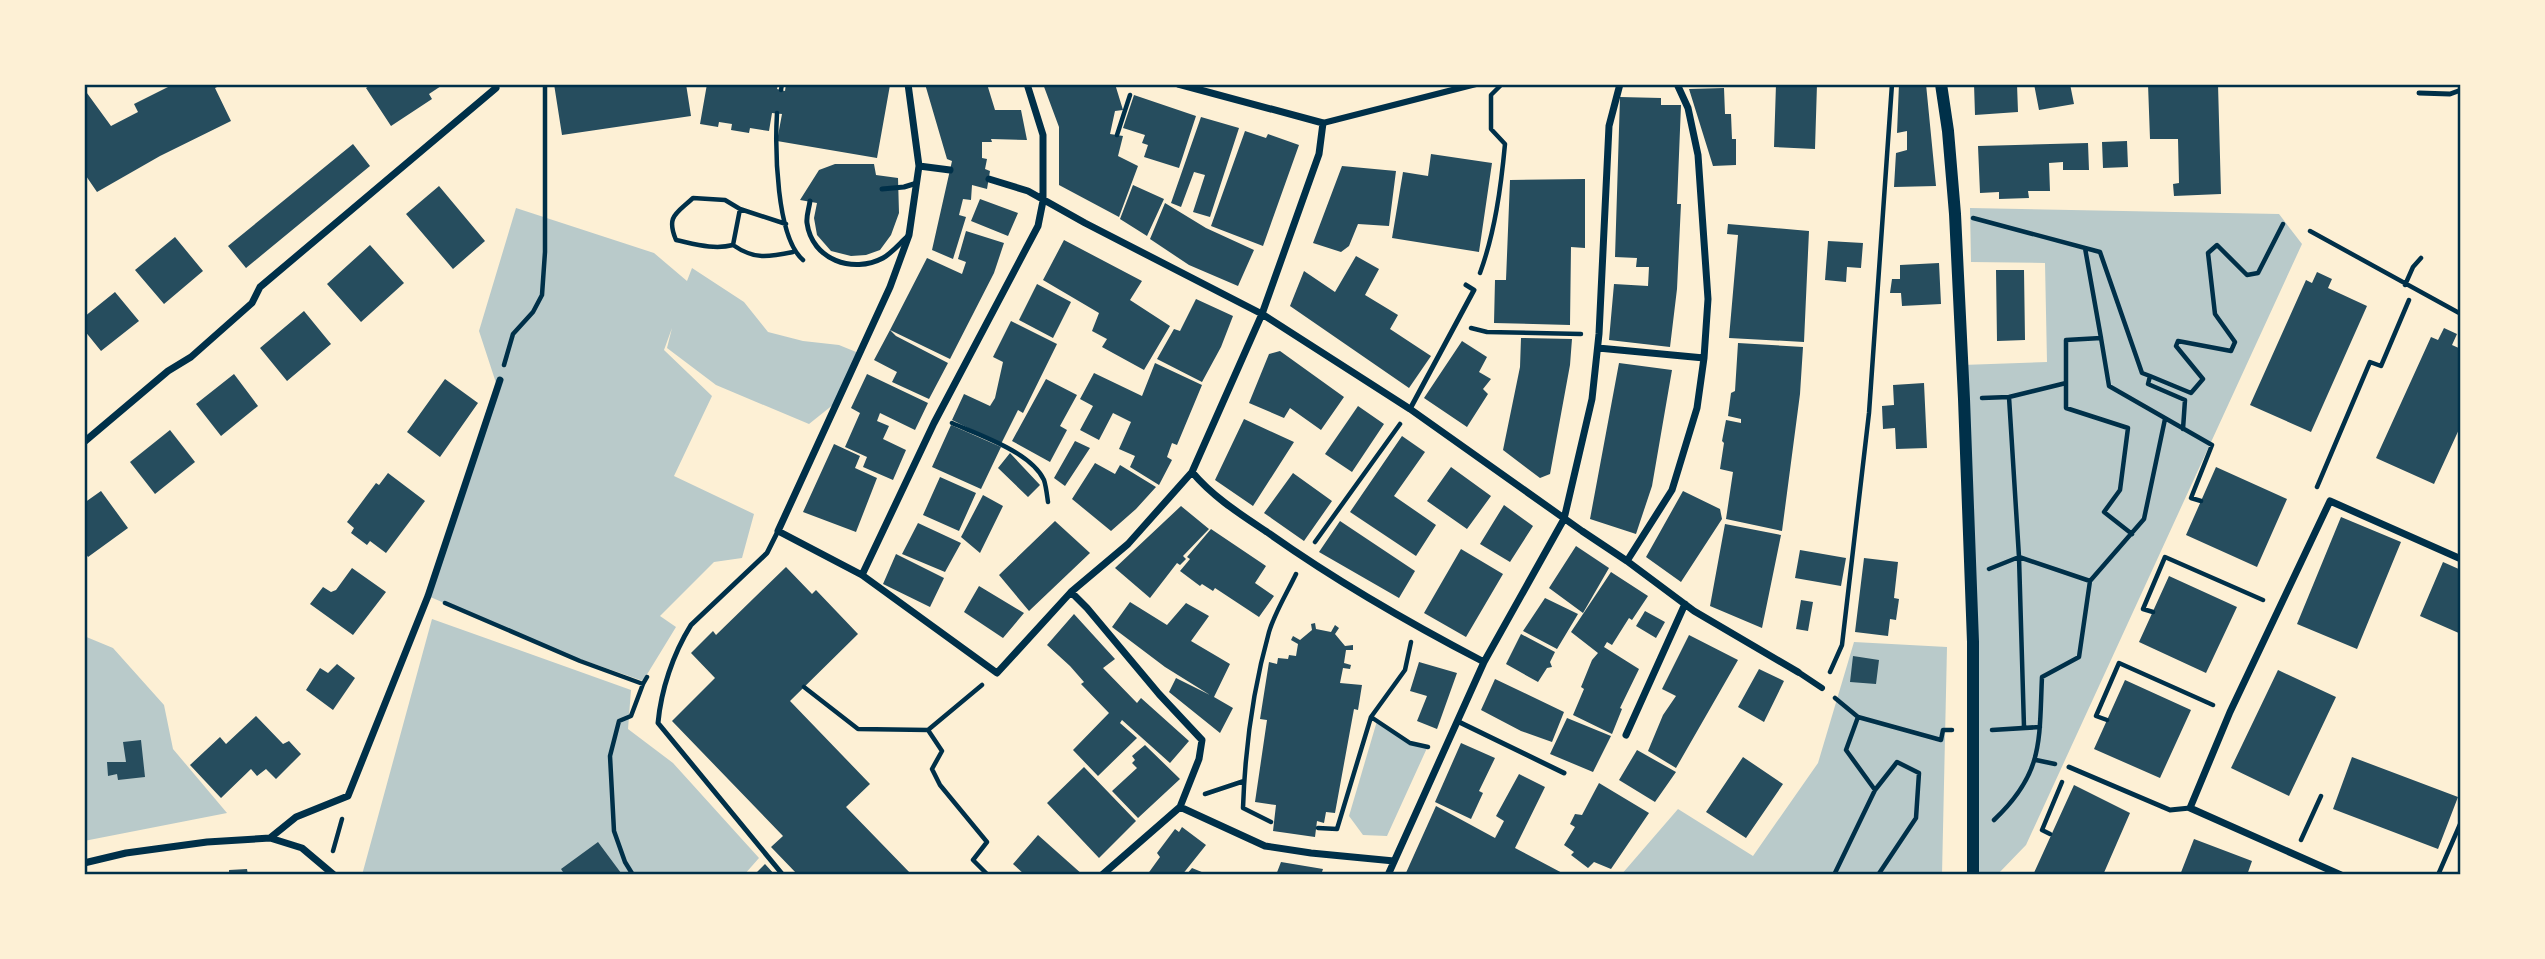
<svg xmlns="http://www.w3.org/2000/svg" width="2545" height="959" font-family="'Archivo Narrow',sans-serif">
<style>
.green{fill:#b9caca}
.building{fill:#264d5e}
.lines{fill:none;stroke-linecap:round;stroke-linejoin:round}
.path{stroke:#003049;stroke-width:4.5}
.service{stroke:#003049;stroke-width:5}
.pedestrian{stroke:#003049;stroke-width:6}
.minor{stroke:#003049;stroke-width:7}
.tertiary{stroke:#003049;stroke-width:12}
.neatline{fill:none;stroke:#003049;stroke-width:2.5}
</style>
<rect width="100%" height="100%" fill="#fdf0d5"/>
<!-- green -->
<path class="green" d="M516 208 654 253 687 281 692 268 744 302 768 332 803 341 839 345 861 354 834 404 809 424 716 385 667 348 672 328 664 350 712 396 674 476 754 514 742 558 714 562 660 616 676 627 643 681 554 650 428 596 498 389 479 331Z
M1970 208 2279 214 2302 244 2026 845 1997 875H1973L1962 365 2047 362 2045 263 1971 262Z
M432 619 631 690 628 729 673 763 759 858 744 875H362Z
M84 636 113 648 164 705 173 749 227 813 84 841Z
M1854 642 1947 647 1942 875H1621L1678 809 1753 856 1818 763Z
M1377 721 1410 743 1427 748 1387 836 1363 835 1349 816Z"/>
<!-- building -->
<path class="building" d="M174 84H223L215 88 231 121 160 156 97 192 84 173V89L111 126 138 112 134 104Z
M372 84H444L429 94 432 99 391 126 366 88Z
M554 84H686L691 116 562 135Z
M707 84H778L777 89 785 91 786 84 890 85 877 158 777 141 782 114 772 113 769 131 750 128 749 133 731 130 732 124 719 122 718 127 700 124Z
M925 84H987L995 110H1021L1027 140 991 139 992 142H982V158L987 159 985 169 990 171 987 189 972 185 971 200 963 199 959 215 966 217 953 259 932 250 952 161 947 159Z
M1043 84H1115L1123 110 1115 111 1110 134 1123 136 1118 156 1138 166 1119 217 1059 185V127Z
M1776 84H1817L1815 149 1774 147Z
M1899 84H1926L1936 186 1894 187 1896 153 1907 150V131L1897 133Z
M1974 84H2017L2018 112 1975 115Z
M2034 84H2070L2074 104 2039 110Z
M2148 84H2218L2221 194 2174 196 2173 184 2179 183 2178 139H2150Z
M1724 88 1725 114H1731L1732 139H1736V165L1713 166 1689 89Z
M1134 95 1196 116 1179 168 1144 157 1148 145 1142 143 1145 135 1123 128Z
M1620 97 1661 98V105H1681L1677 204H1681L1680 225 1677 289 1670 347 1609 340 1614 284 1648 286 1649 267H1636L1637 258 1615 257Z
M1201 117 1239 128 1210 217 1193 212 1205 175 1194 172 1181 207 1171 203Z
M1245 131 1266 138 1268 134 1299 145 1263 246 1211 226Z
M2127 141 2128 167 2103 168 2102 142Z
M2088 143 2089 170H2063V162L2049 163 2050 191H2028L2029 198 1999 199V192L1980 193 1978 146Z
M353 144 370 166 246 268 228 246Z
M1431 154 1492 163 1479 252 1392 238 1403 172 1428 176Z
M835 164H874L876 175 898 178 899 213 891 235 880 250 866 255 851 256 831 251 817 235 814 218 817 203 800 200 819 170Z
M1342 166 1396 171 1389 226 1358 224 1349 246 1341 252 1313 243Z
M1585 179V248L1571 247 1570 325 1494 323 1495 280H1506L1510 180Z
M1133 185 1164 199 1147 236 1120 219Z
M439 186 485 241 453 269 406 214Z
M980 199 1018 213 1008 236 971 221Z
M1165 203 1206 228 1254 250 1238 286 1189 265 1150 239Z
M1728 224 1809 231 1804 342 1729 338 1738 235 1727 234Z
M966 231 1004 243 994 273 950 359 890 330 927 258 962 274 966 262 958 259Z
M175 237 203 271 164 304 135 270Z
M1064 240 1142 281 1130 300 1170 326 1144 370 1102 347 1107 339 1092 331 1099 313 1043 280Z
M1828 241 1863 243 1861 268 1847 267 1846 282 1825 280Z
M370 245 404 283 361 322 327 284Z
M1356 256 1379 269 1365 295 1398 315 1390 329 1431 356 1409 388 1290 306 1304 271 1335 292Z
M1939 263 1941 304 1902 306 1901 293H1890L1892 279H1900V265Z
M1996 270H2024L2025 340 1997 341Z
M2317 272 2332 279 2328 288 2367 306 2311 432 2250 405 2306 280 2312 283Z
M1037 284 1071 302 1053 338 1019 320Z
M115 292 139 321 101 351 84 330V317Z
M1196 299 1233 316 1221 347 1202 382 1157 359 1174 329 1180 331Z
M304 311 331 344 287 381 260 348Z
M1011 321 1057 344 1023 413 1018 410 1001 444 952 420 964 394 990 406 995 398 1003 362 993 357Z
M2444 328 2457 334 2452 345 2461 349V425L2434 484 2376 458 2431 337 2438 340Z
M890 330 896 336 948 363 929 399 892 382 897 372 874 360Z
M1521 338 1572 339 1570 365 1550 474 1540 478 1503 450 1520 367Z
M1462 341 1487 357 1479 372 1491 379 1483 389 1488 394 1467 427 1424 398Z
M1738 343 1803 347 1800 394 1782 531 1726 519 1733 472 1720 469 1724 443 1722 441 1726 420 1741 423V419L1728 416 1731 393 1735 391Z
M1280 351 1344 397 1321 430 1290 408 1284 418 1249 403 1269 354Z
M1155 363 1202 385 1177 445 1172 443 1167 457 1172 460 1159 485 1130 467 1135 456 1119 449 1131 422 1113 413 1099 440 1080 430 1093 406 1080 399 1094 373 1142 396Z
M1619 363 1672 370 1652 486 1636 534 1590 519Z
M234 374 258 406 221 436 196 404Z
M867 374 928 403 915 430 880 413 877 421 889 426 883 439 906 450 893 480 863 467 867 457 845 447 860 413 851 408Z
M445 379 478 403 440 457 407 432Z
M1046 379 1077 395 1060 426 1067 430 1050 462 1012 441Z
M1924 383 1927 448 1896 449 1895 428 1883 429 1882 406 1894 405 1893 385Z
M1358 406 1384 424 1352 472 1325 454Z
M1244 419 1294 442 1253 506 1215 480Z
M951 425 1001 447 981 489 932 467Z
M170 430 195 462 155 494 130 462Z
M1402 436 1425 452 1394 496 1436 525 1416 556 1350 512Z
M1075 441 1090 448 1065 486 1054 478Z
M834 444 860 456 855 468 877 478 856 532 803 512Z
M1010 453 1040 485 1028 497 998 468Z
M1095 463 1115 474 1120 465 1156 487 1136 509 1111 531 1072 499Z
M1451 467 1491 496 1467 529 1427 501Z
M2216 467 2287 499 2257 567 2186 535Z
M388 473 425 501 386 553 370 541 367 545 351 533 354 528 347 522 376 483 379 485Z
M1293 473 1332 501 1304 541 1264 513Z
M940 477 976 493 959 531 923 515Z
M101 491 128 528 88 557 84 551V503Z
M1683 491 1720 509 1722 519 1681 582 1646 557Z
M983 495 1003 506 980 553 961 537Z
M1504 505 1533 526 1510 562 1480 544Z
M1181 506 1209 529 1183 556 1186 559 1180 565 1177 563 1150 598 1115 568Z
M2341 517 2401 542 2357 649 2297 624Z
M1055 521 1090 553 1029 611 999 575Z
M1340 521 1415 571 1399 598 1319 552Z
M918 523 961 543 945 572 902 554Z
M1725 524 1781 535 1762 628 1710 606Z
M1211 529 1266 566 1255 583 1274 596 1259 617 1215 588 1213 591 1202 584 1200 586 1180 571 1190 559 1187 557Z
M1576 546 1609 568 1583 613 1549 588Z
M1461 549 1503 574 1466 637 1424 613Z
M1800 550 1846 558 1841 586 1795 578Z
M896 554 944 578 930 607 883 584Z
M1864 558 1898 562 1894 598 1899 599 1896 620 1890 619 1888 636 1855 632Z
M2443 562 2461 570V634L2420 616Z
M786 567 812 594 816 590 858 634 790 701 870 784 846 807 912 875H798L771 847 783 836 672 721 715 678 691 653 713 631 716 635Z
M352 568 386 592 353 635 310 604 323 587 331 592 336 590Z
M1611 572 1648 596 1632 620 1629 618 1612 645 1607 642 1604 647 1639 669 1620 708 1622 709 1612 734 1573 715 1584 689 1581 687 1592 660 1598 653 1571 632Z
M2169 576 2237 607 2206 673 2139 642Z
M979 586 1024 613 1003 638 964 612Z
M1545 598 1578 614 1557 649 1523 631Z
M1801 600 1813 602 1808 631 1796 629Z
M1130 602 1167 625 1186 603 1209 616 1191 641 1230 664 1214 697 1233 708 1220 733 1169 692 1176 678 1210 695 1165 667 1112 627Z
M1645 611 1665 622 1656 638 1636 626Z
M1074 614 1115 659 1103 668 1137 703 1141 698 1189 741 1170 763 1122 720 1120 723 1137 738 1098 776 1073 750 1109 713 1081 684 1084 682 1070 666 1047 645Z
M1315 623 1316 629 1331 632 1335 625 1339 628 1335 634 1345 646 1353 645V650H1346L1344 663 1351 665 1350 669 1343 668 1340 683 1362 685 1358 710 1354 709 1335 813 1326 812 1324 823 1317 821 1315 837 1273 831 1276 805 1255 802 1267 720 1260 719 1269 662 1277 664 1278 658 1288 659 1289 655 1296 656 1298 644 1291 640 1293 636 1300 640 1312 630 1311 624Z
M1521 634 1555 652 1550 662 1552 667 1547 668 1538 682 1506 664Z
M1689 635 1738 660 1676 768 1648 751 1663 715 1676 696 1662 689Z
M1853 656 1879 660 1876 684 1850 682Z
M1419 662 1457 673 1437 729 1417 721 1427 696 1410 691Z
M337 664 355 678 333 710 306 690 320 668 328 673Z
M1759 669 1784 681 1764 722 1738 707Z
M2278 670 2336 697 2289 796 2231 768Z
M1495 679 1564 712 1552 742 1521 731 1481 710Z
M2125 680 2191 710 2160 778 2094 749Z
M256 716 283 744 289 741 301 754 276 779 266 769 257 776 251 769 221 798 190 765 220 737 226 744Z
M1567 718 1611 736 1593 772 1550 754Z
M141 740 145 777 118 780 117 774 108 776 107 762H126L123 742Z
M1461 743 1495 758 1479 791 1483 793 1471 819 1435 802Z
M1145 745 1180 779 1138 818 1112 791 1137 768 1132 763 1135 760 1132 756Z
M1637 750 1676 772 1655 802 1619 780Z
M1743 757 1783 784 1746 838 1706 812Z
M2352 757 2458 797 2438 849 2333 809Z
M1084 767 1136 821 1099 858 1047 803Z
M1519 774 1545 787 1515 848 1566 875H1405L1436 806 1495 838 1504 821 1496 816Z
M1599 783 1649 813 1611 869 1594 862 1588 868 1571 855 1574 852 1564 845 1575 827 1570 824 1575 814 1582 815Z
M2074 785 2130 813 2103 875H2033Z
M1182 827 1206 845 1182 875H1147L1160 857 1157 853 1175 829 1179 832Z
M1038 835 1083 875H1025L1013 864Z
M2194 839 2252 861 2247 875H2180Z
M598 842 621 873 565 875 561 869Z
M1281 862 1323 869 1321 875H1276Z
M765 864 775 875H754Z
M1192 868 1209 875H1186Z
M247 869 248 875H229V870Z"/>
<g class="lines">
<!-- path -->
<path class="path" d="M781 90 782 84
M777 113C775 148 776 237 803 260
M1117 135 1130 95
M1973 218 2100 252 2142 373 2150 376 2148 384 2185 400 2183 429
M786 224 740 209 725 200 693 198C676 214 666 216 676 240 695 244 714 250 733 245 754 260 769 257 793 252
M2310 231 2461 314
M733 245 740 209
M1480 273C1495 232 1501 187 1505 144L1491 129V95L1502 84
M2405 285 2413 267 2421 258
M1471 328 1487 332 1581 334
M2101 338 2109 386 2212 445 2191 498 2201 501
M504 365 513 334 533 312 542 295 545 252V84
M2150 376 2191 393 2203 379 2176 346 2178 341 2231 351 2235 342 2215 314 2208 253 2217 245 2247 275 2258 273 2283 224
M2066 383V408L2128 428 2120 490 2104 512 2132 534
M2009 397 2019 557 2024 727
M1982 398 2009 397 2066 383V340L2101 338 2085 248
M952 423C979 435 1031 452 1044 480 1046 486 1047 495 1048 502
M2317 487 2370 362 2381 366 2409 300
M1315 542 1400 424
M1989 569 2019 557 2090 581
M445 603 580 661 643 684 647 677
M2153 612 2143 609 2165 557 2263 600
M1411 642 1405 670 1371 717 1410 743 1428 747
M1830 672 1842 645 1869 413 1892 84
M804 687 858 729 928 730 982 685
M1835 698 1858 717 1941 740 1943 730H1952
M1858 717 1846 750 1875 790
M2107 720 2096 716 2119 663 2213 705
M928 730 942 751 932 769 940 785 987 842 973 860 988 875
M1992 730 2040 727
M2036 760 2055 764
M1205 794 1244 781
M1994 820C2044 773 2039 741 2042 677L2079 657 2090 581 2144 519 2165 419
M1271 822 1243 808C1245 749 1253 689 1269 632 1275 612 1287 593 1296 574
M1318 828 1337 829 1371 717
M2050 834 2042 830 2062 782
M2301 840 2321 796
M333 851 342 819
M633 875 625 862 614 831 610 756 619 721 631 716 643 684
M1834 875 1875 790 1897 762 1919 773 1916 818 1878 875
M2438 875 2461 822"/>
<!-- service -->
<path class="service" d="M2419 93 2450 94 2461 90
M882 189 904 187 917 183
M810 201C809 209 806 216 807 223 812 260 853 274 883 258 892 253 900 243 908 236
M1410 409 1474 290 1466 285
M778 531 767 553 691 625C673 654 661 690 658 723L783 875
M1457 721 1564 773
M2069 767 2170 810 2190 808"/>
<!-- pedestrian -->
<path class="pedestrian" d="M1323 123 1476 84
M1798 672 1822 688"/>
<!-- minor -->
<path class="minor" d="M908 84 919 166 950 170
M919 166 909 235 890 287 778 531 862 575 997 673 1071 592 1128 544 1192 472 1262 314 1319 154 1323 123 1178 84
M989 179 1028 191 1085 223 1262 314 1410 409 1582 531 1627 561 1694 611 1798 672
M1598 348 1704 358
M84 442 168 371 191 357 252 303 260 287 496 88
M1192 472C1213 497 1240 514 1267 532 1336 581 1409 623 1484 662
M1627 561 1672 490 1697 408 1704 358 1708 299 1698 155 1688 108 1677 84
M862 575 934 423 1038 226 1043 201V135L1027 84
M1071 592 1087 608 1159 694 1202 740 1199 759 1180 807 1102 875
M1626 735 1685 604
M1180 807 1265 846 1311 853 1394 861
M270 838 296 817 348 796 428 596 500 380
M84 863 126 853 207 842 270 838 302 848 334 875
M1388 875 1484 662 1564 519 1592 399 1599 334 1609 126 1620 84
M2341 875 2190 808 2230 712 2330 501 2461 559"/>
<!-- tertiary -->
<path class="tertiary" d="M1941 84 1948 131 1955 214 1964 399 1973 642V875"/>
</g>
<!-- border -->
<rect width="2545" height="959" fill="none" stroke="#fdf0d5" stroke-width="172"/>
<rect x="86" y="86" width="2373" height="787" class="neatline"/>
</svg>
